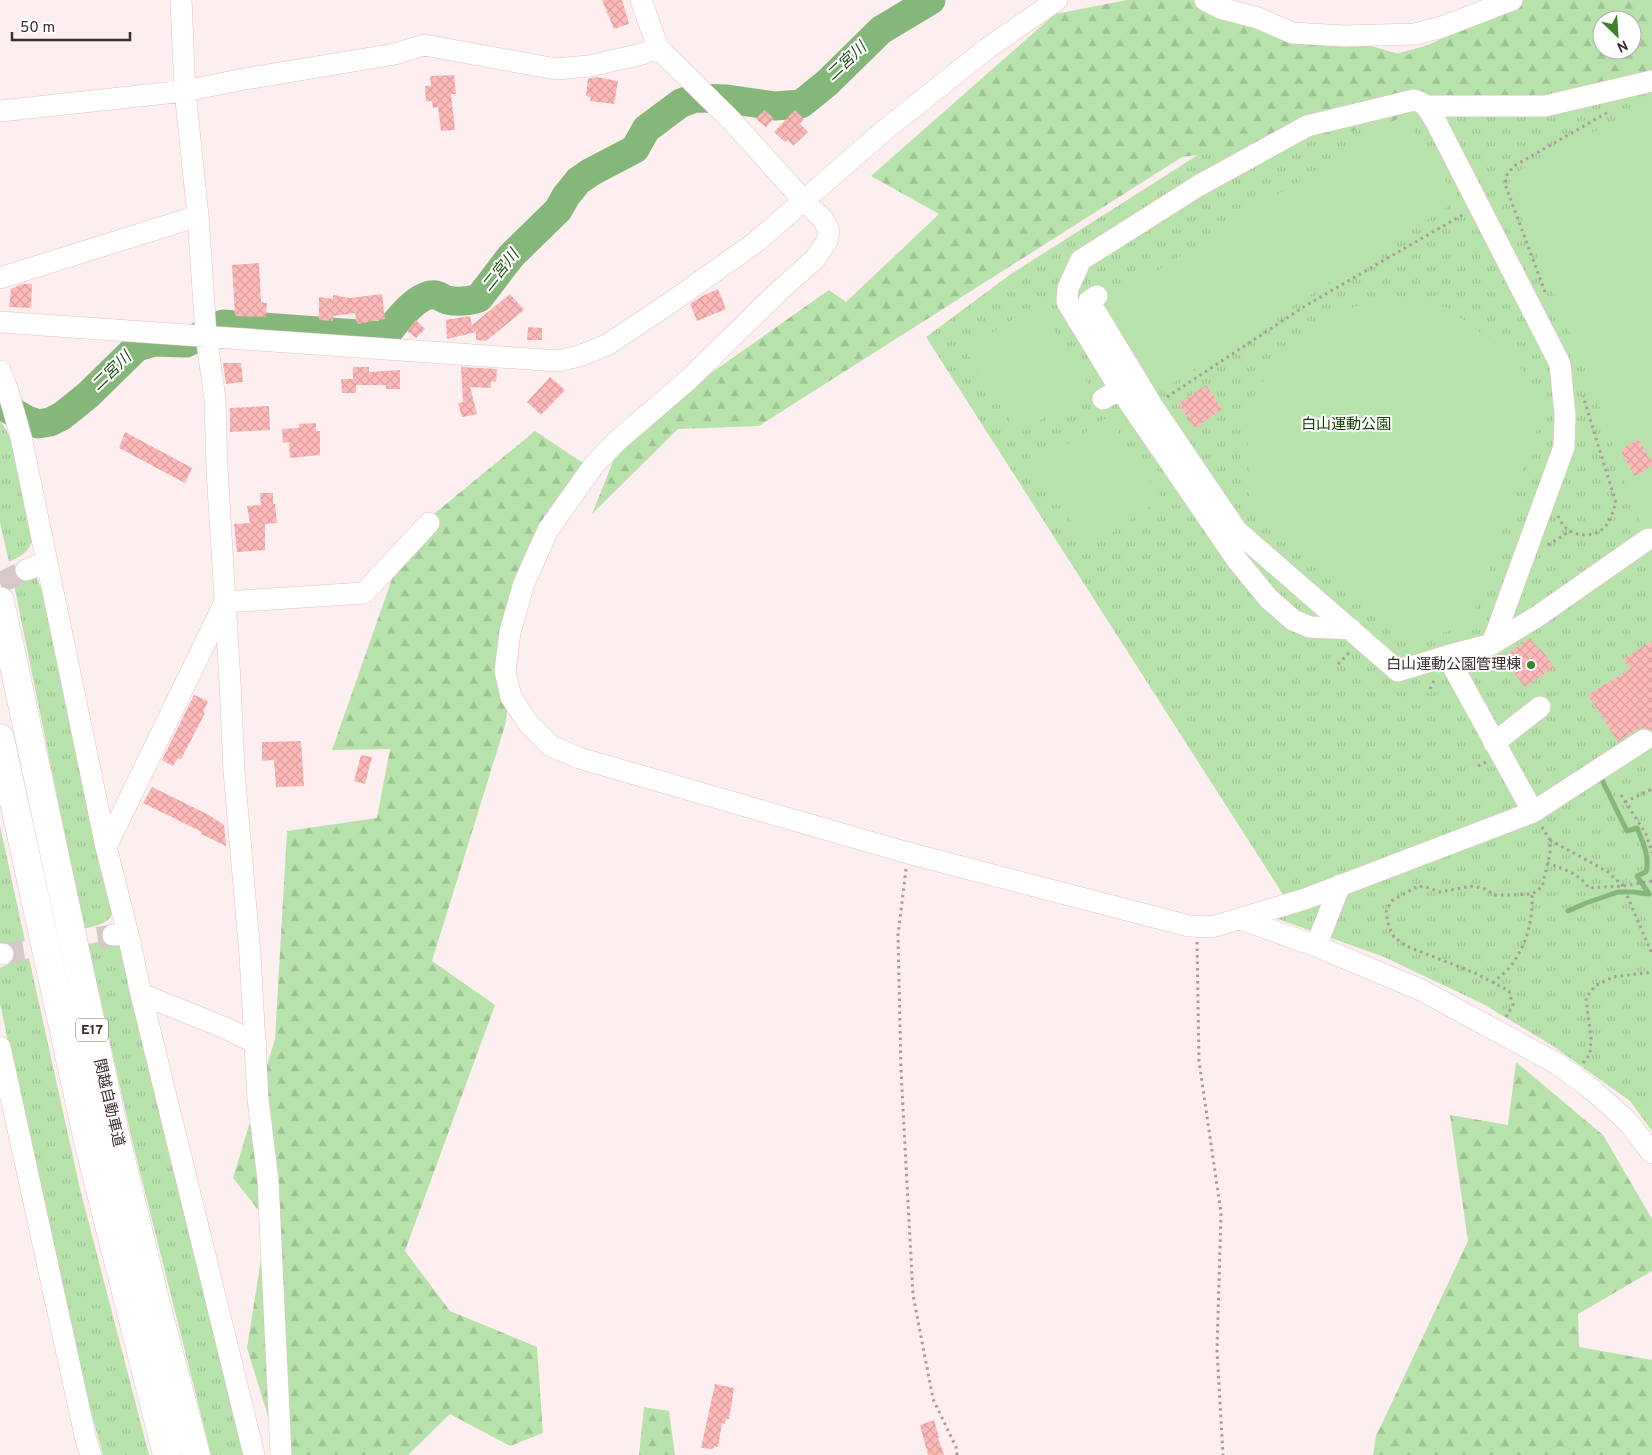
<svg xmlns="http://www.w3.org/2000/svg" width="1652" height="1455" font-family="Overpass,'Noto Sans JP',sans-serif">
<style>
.grass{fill:url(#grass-tufts);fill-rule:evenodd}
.forest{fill:url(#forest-firs);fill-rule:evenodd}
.pitch{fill:#b7e2ac}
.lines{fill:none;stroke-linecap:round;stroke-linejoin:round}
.stream{stroke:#86b77a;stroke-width:5}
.river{stroke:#86b77a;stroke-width:29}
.building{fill:url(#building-cross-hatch)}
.minor-tunnel{stroke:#d6c8c8;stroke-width:21;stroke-dasharray:21 11;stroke-linecap:butt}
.minor-casing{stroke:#e3c1c0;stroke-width:22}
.highway-casing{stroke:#e3c1c0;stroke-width:29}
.path{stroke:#a89b9b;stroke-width:3;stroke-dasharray:2.5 4;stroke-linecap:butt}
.minor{stroke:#fff;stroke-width:21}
.highway{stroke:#fff;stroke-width:28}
.poi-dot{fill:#3c8227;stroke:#fff;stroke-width:2}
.labels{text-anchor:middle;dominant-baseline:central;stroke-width:4;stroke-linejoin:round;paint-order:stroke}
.shield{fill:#fff;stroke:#756c6c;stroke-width:1}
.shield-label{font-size:14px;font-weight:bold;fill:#3a2d2d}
.park-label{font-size:15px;fill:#104000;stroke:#fff}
.poi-label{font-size:15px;fill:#3a2d2d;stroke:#fff;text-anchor:end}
.street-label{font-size:15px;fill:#3a2d2d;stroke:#fff}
.water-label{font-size:16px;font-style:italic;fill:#235215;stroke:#fff}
</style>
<defs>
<pattern id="grass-tufts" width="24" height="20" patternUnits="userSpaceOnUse" patternTransform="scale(1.25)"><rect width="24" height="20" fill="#b7e2ac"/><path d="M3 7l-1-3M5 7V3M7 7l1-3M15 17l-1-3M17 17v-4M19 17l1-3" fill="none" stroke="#9ec294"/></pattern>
<pattern id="forest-firs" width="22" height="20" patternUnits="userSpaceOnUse" patternTransform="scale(1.25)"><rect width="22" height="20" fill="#b7e2ac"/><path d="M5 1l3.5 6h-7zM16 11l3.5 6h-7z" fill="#9ec294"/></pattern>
<pattern id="building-cross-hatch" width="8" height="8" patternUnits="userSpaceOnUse" patternTransform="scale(1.25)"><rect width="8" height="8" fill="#fdb9b8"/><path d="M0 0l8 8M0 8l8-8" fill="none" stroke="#da9f9e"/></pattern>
</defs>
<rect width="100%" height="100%" fill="#fdefef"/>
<!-- grass -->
<path class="grass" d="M1588 0H1652V1131L1630 1101 1553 1046 1483 1004 1384 957 1248 908 1284 896 926 337 1011 274 1325 74ZM1602 20H1632V50H1602Z
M0 421C22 449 26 503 33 539 29 552 21 556 9 562L0 522Z
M29 572 35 576 45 595 114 911C109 924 97 925 84 929L13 580Z
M0 826 25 941 6 945H0Z
M110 939 116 941 122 947 252 1455H211L132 1140 88 944Z
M29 958 80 1189 149 1455H103L67 1326 0 1003V968L13 962Z"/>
<!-- forest -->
<path class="forest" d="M1127 0H1211L1406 56 1520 0H1652V71L1318 138 1182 157 759 426 678 429 592 514 624 434 829 290 846 302 939 214 871 176 1055 14ZM1602 20H1632V50H1602Z
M535 431 586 465 519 594 506 722 432 961 495 1005 405 1251 450 1311 537 1347 543 1433 510 1446 450 1414 408 1455H280L247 1348 267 1221 233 1178 275 1039 287 831 377 818 390 749 332 750 407 536Z
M1516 1062 1603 1135 1652 1219V1271L1578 1314 1579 1347 1652 1360V1455H1373L1376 1436 1468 1241 1450 1115 1508 1125Z
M644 1407 669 1411 675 1455H639Z"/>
<!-- pitch -->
<path class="pitch" d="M1403 115 1458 200 1160 391 1102 306Z
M1643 116 1652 117V546L1641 527 1592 385 1508 185 1514 174 1595 131Z
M1390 299 1446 307 1506 351 1521 368 1543 411 1471 623 1408 645 1249 495 1247 410 1276 357 1328 313Z
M1037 304 1091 388 1019 434 965 350Z
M1108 417 1162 499 1089 547 1035 466Z"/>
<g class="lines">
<!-- stream -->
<path class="stream" d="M1600 776 1627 831 1637 828C1643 843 1650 856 1646 872L1637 876 1649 894
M1568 911 1586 903 1618 892H1633L1649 894"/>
<!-- river -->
<path class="river" d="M0 404 25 419 38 424 50 422 62 416 88 395 137 347 154 342 186 343 223 324 385 336C395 323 418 292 436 295 440 296 444 299 447 300 457 302 470 301 479 298L511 256 558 210 566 196 578 181 591 172 635 149 646 129 681 103 695 98 727 99 775 106 801 104 827 83 881 30 931 0"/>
</g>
<!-- building -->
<path class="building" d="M602 0H622L629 24 614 29Z
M454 75 456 94H451L455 130 441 131 438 107 433 108 432 101H426L425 86H431L430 76Z
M596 77 618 81 614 104 590 101 591 97 586 96 588 79Z
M764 110 774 118 766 127 756 119Z
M795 110 804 119 800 124 808 132 793 146 788 140 785 142 774 132Z
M259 263 261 302 267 303 266 317 235 316 232 265Z
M22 284H32L31 308 9 307 11 289Z
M718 289 726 309 697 321 690 304 702 296Z
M382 294 385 319 357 324 355 313 333 316V321L319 320V297L333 299V295L350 298Z
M510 294 524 310 486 341 476 340V332L447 339 446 320 470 316 472 325Z
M416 320 425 329 416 338 407 331Z
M528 327 542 328V340H527Z
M223 363H241L243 382 226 384Z
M353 367H369V372L400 370V389H386V385H356V393H342L341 379H353Z
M461 367 497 369 496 382 491 381V388L470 387 477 414 462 417 458 403 463 402Z
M550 377 565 390 541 415 527 402Z
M1206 385 1222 409 1195 428 1178 404Z
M269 406 270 430 230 432V408Z
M316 423V431H320V455L290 458 289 442 283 443 282 429 299 428V424Z
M125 432 192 468 185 483 119 448Z
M1638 439 1652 462V466L1635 476 1622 454V449Z
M260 493H273V504H275L277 523 265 524V550L237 552 234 524 250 523 247 506 261 505Z
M1530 638 1539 650 1541 649 1554 667 1525 687 1507 663 1513 659 1509 653Z
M1652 641V730L1644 728 1638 729 1618 742 1588 695 1630 669 1623 659Z
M194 695 208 701 203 712 205 713 181 759 178 758 173 766 162 760Z
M301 741 304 786 276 787 274 760 262 761V742Z
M361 755 372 757 365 784 354 781Z
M152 787 209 815 224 825 226 846 201 834 202 832 143 803Z
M715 1384 734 1388 729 1419H726L725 1424 722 1423 718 1447 714 1446 713 1449 701 1448Z
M934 1420 939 1437 938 1438 944 1455H928L920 1425Z"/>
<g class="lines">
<!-- minor-tunnel -->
<path class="minor-tunnel" d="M0 583 26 570
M3 954 113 935"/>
<defs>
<path id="minor" d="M181 0 185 91 198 216 206 335 215 399 217 469 230 682 234 771 250 955 258 1099 268 1180 281 1455
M641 0 658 48 732 121 803 200 823 219 829 231 827 241 815 259 778 292 688 380 617 441 594 465 548 530 524 583 510 632 505 671 511 697 528 723 551 746 579 758 908 853 1189 926 1212 927 1305 899 1533 812 1447 656 1492 644 1538 616 1648 539
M1205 0 1220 8 1258 18 1292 33 1345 36 1415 34 1442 27 1512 0
M1426 106H1545L1652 81
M0 111 185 91 239 80 395 54 424 45 556 69 589 66 642 54 658 48
M0 278 198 216
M1097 296 1089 301 1153 407 1237 531 1398 671 1447 656
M0 322 558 361 579 356 607 345 670 303 756 242 886 129 988 48 1057 0
M0 371 8 391 21 437 106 847 128 934
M1103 399 1120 389
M26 570 47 562
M225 602 364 593 429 523
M1351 629 1310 627 1293 620 1269 599 1237 560 1120 389 1067 302 1068 288 1081 260 1198 186 1307 126 1414 100C1426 102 1430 113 1436 122L1560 364 1565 415 1564 447 1492 644
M1494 743 1540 707
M1533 812 1644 740
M106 847 224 604
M1240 919 1316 946 1421 990 1556 1063 1594 1091 1628 1122 1652 1153
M113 935 128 934 141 994 254 1455
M1316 946 1340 885
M0 954H3
M141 994 223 1027 256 1043
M0 1047 86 1440 91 1455"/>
<path id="highway" d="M0 601 113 1126 156 1304 196 1455
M0 738 88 1141 167 1455"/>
</defs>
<!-- minor casing -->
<use href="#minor" class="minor-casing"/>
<!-- highway casing -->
<use href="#highway" class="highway-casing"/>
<!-- path -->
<path class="path" d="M1545 292 1505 184 1507 175 1514 166 1610 111
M1167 397 1305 306 1464 214
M1558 516C1560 520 1563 526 1567 529 1576 537 1595 537 1604 528 1610 522 1613 511 1616 503L1583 396
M1548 545 1570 531
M1338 664 1350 652
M1430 689 1435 678
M1478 766 1486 762
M1621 795 1646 834 1652 853
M1625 802 1652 789
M1550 840 1608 872 1623 886 1652 954
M1547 863C1564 869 1578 873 1589 888L1623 886 1652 881
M906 869 898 935 901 1071 913 1295 933 1399 956 1447 957 1455
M1197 942 1199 1061 1221 1213 1217 1350 1223 1455
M1493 983C1500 976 1510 969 1515 960 1528 940 1533 918 1532 894
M1506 1017 1513 1005 1509 991 1475 973 1406 946 1394 937 1389 927 1386 912 1391 901 1418 886 1430 888 1439 892 1473 886 1485 889 1495 895H1508L1532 894 1542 887 1550 854V840L1542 827
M1583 1063 1590 1054 1591 1038 1586 998 1595 986 1613 977 1652 972"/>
<!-- minor -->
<use href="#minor" class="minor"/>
<!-- highway -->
<use href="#highway" class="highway"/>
</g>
<!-- markers -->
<circle class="poi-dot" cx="1531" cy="665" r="5"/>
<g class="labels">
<!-- shield labels -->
<rect class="shield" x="76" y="1018.5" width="32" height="23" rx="4"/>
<g class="shield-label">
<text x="92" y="1030">E17</text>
</g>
<!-- park labels -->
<g class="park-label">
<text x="1346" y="425">白山運動公園</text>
</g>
<!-- poi labels -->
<g class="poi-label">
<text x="1521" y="665">白山運動公園管理棟</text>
</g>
<!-- street labels -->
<g class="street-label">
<text transform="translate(108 1103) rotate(77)">関越自動車道</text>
</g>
<!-- water labels -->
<g class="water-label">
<text transform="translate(847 62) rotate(-43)">二宮川</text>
<text transform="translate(501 271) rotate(-51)">二宮川</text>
<text transform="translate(112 372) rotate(-44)">二宮川</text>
</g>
</g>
<!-- north arrow -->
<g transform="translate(1617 35) rotate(155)"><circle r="24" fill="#ffffff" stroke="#b0abab"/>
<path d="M0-4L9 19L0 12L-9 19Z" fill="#3c8227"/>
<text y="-8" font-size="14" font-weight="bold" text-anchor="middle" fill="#3a2d2d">N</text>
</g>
<!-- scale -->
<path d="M12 32v8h118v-8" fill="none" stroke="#3a2d2d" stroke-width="2.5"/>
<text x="20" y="32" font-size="15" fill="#3a2d2d" stroke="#ffffff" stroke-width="4" paint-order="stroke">50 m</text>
</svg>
